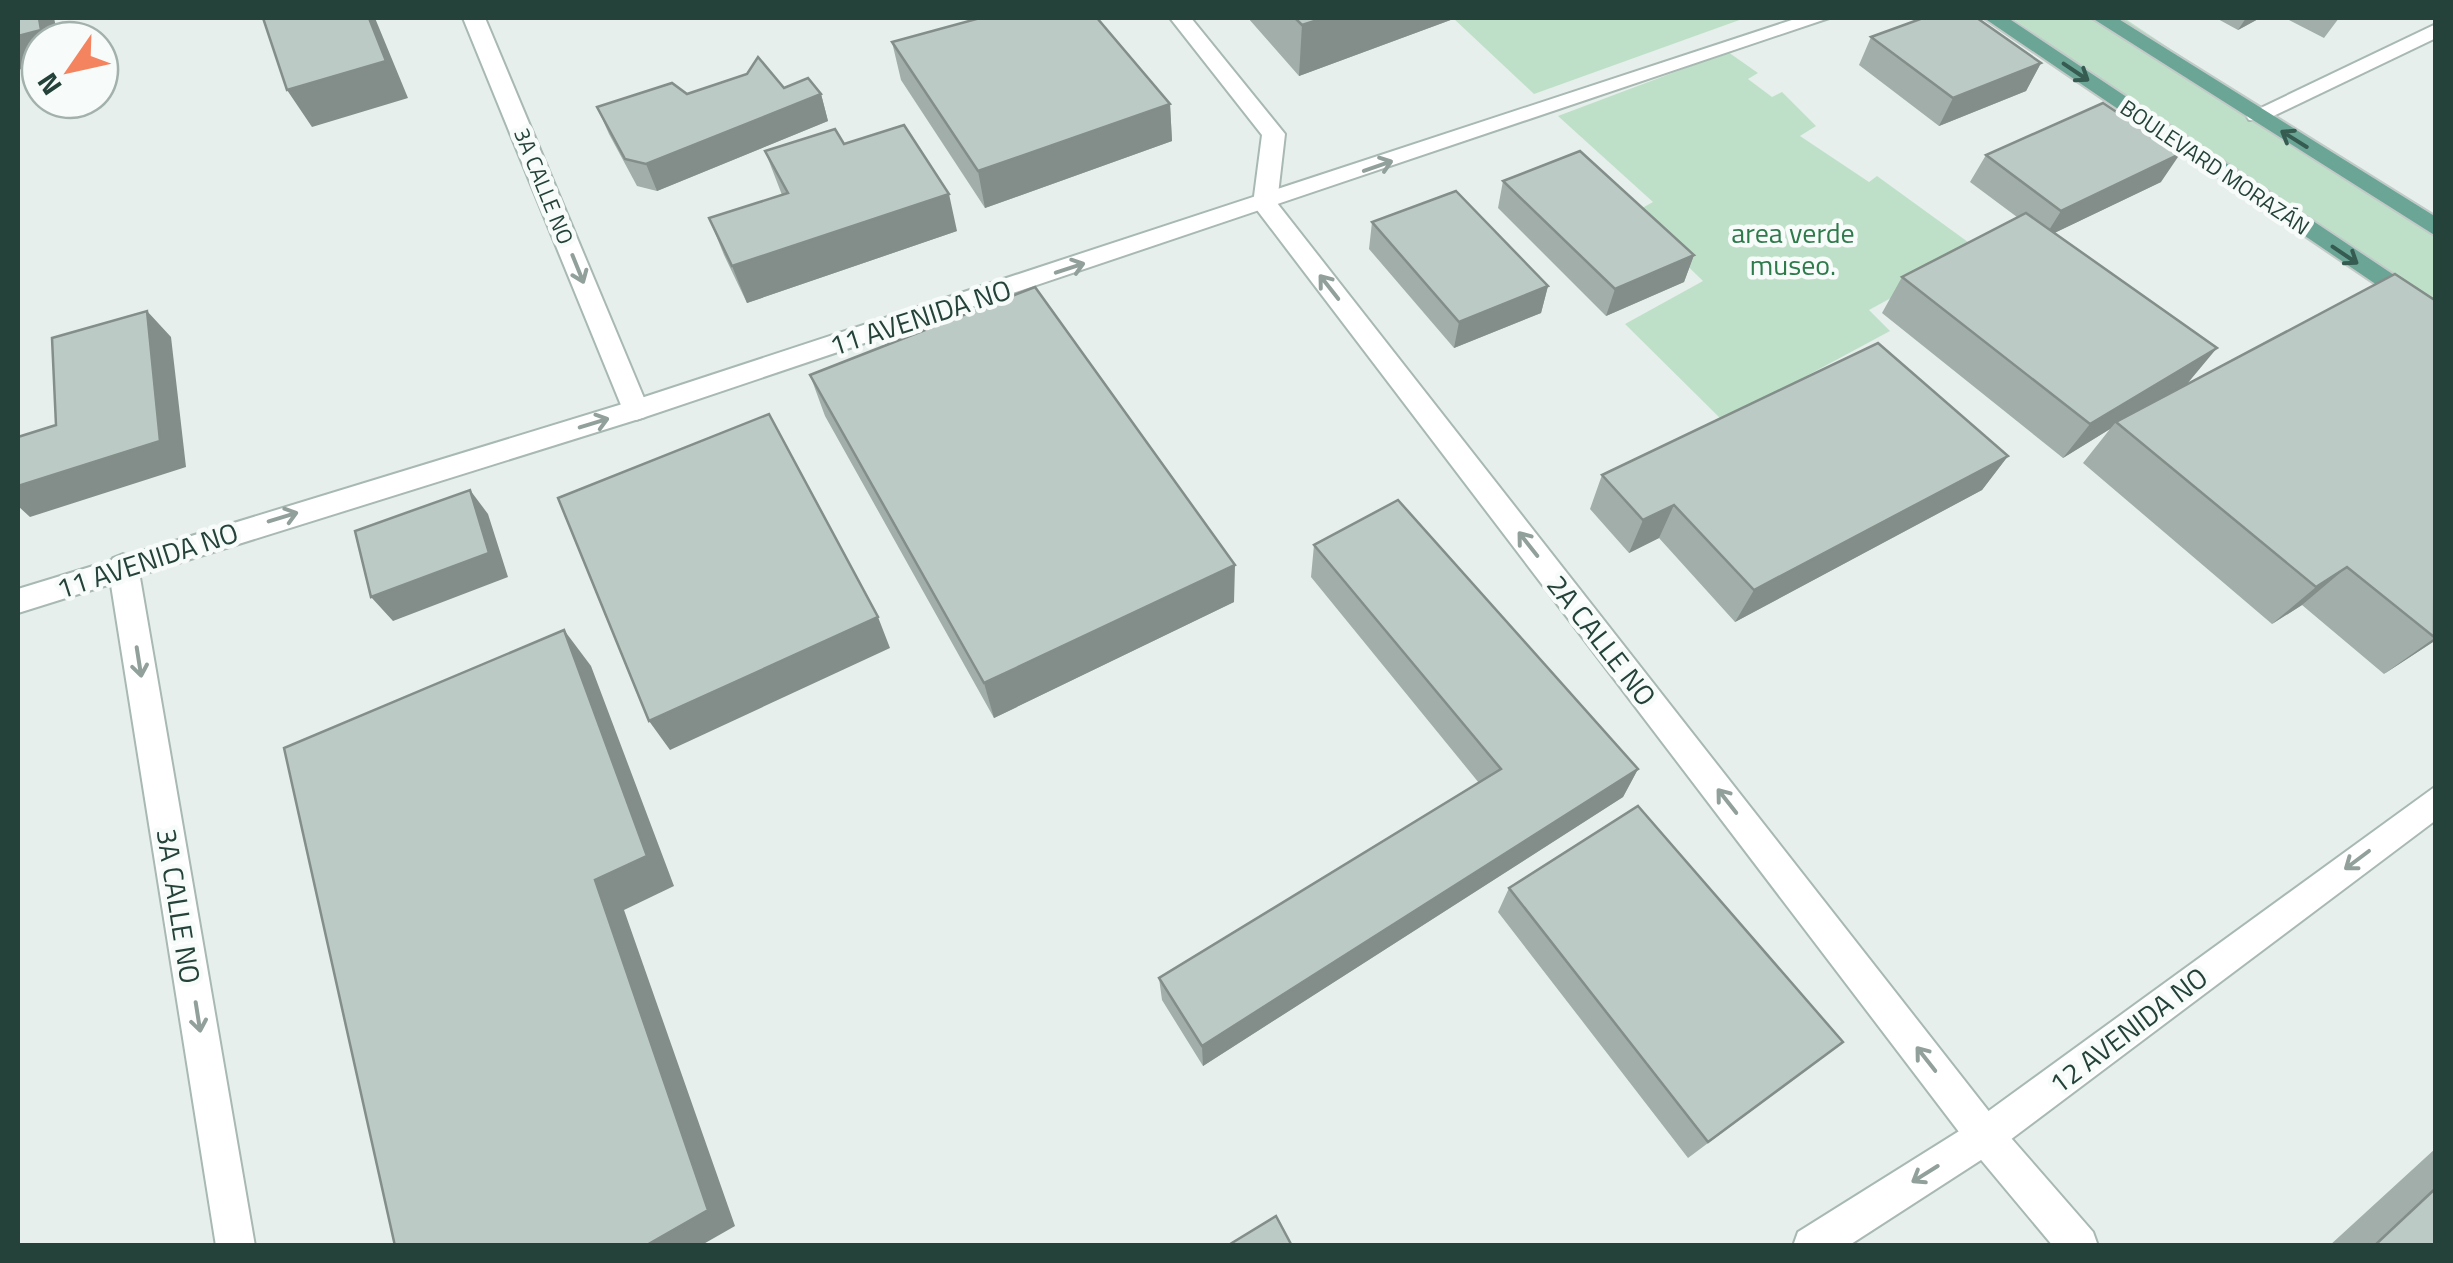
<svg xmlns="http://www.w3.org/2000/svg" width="2453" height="1263" font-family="'Titillium Web',sans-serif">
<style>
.green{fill:#bfe0c8}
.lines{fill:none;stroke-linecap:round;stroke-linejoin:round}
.service-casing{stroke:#a8b8b2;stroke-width:4}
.minor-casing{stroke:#a8b8b2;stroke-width:4}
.tertiary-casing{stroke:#a8b8b2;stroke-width:4}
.primary-casing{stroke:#c2cac8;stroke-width:4}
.service{fill:#fff;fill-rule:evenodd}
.minor{fill:#fff;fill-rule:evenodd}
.tertiary{fill:#fff;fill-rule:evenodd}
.primary{fill:#6aa596;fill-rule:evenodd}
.wall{fill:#a1aea9}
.shaded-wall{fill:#838d89}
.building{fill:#bbcac4;stroke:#838d89;stroke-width:2.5}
.oneway{stroke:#365b51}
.oneway2{stroke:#92a09c}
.labels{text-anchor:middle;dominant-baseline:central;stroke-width:9;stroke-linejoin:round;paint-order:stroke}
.far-street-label{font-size:22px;fill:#24423a;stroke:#f7fbf9}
.park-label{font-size:28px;fill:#2d7a4b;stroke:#f7fbf9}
.street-label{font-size:28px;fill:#24423a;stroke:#f7fbf9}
</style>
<rect width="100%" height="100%" fill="#e6efeb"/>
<!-- green -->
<path class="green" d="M1453 18H1745L1534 94Z
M2012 18H2124L2435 225V309Z
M1728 52 1758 73 1748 79 1772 97 1782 92 1816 126 1800 136 1869 182 1877 176 1979 250 1869 310 1890 331 1723 421 1625 324 1703 281 1633 213 1653 202 1558 116Z"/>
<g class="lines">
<defs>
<path id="service" d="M2436 24V38L2265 120H2249L2246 115Z"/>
<path id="minor" d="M463 18H485L649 410 645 417 636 420 623 410Z
M1170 18H1191L1285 134 1277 203 1998 1123 2093 1232 2098 1246H2053L1972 1149 1257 210 1253 204 1262 135Z
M123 554 133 558 138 566 255 1246H216L108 566 113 558Z"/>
<path id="tertiary" d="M1798 18H1829L645 417 18 613V589L629 402Z
M2436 786V820L1998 1149 1848 1246H1793L1798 1232 1972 1123Z"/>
<path id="primary" d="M1984 18H2008L2436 303V325Z
M2092 18H2117L2436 217V236Z"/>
</defs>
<!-- service casing -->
<use href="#service" class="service-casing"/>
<!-- minor casing -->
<use href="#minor" class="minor-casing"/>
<!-- tertiary casing -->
<use href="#tertiary" class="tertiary-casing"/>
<!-- primary casing -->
<use href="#primary" class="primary-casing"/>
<!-- service -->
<use href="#service" class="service"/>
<!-- minor -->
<use href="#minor" class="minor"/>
<!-- tertiary -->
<use href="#tertiary" class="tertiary"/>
<!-- primary -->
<use href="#primary" class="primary"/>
</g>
<!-- wall -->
<path class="wall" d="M1248 18H1456L1299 76Z
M2216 18H2260L2238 30Z
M2285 18H2339L2324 38Z
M1871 37 2041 63 2026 91 1939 126 1859 65Z
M892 42 1170 104 1172 141 985 208 901 80Z
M784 88 821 94 828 121 657 191 637 186 609 134 597 107 687 94Z
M844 144 957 231 747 303 724 255 709 218 782 195 765 151Z
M1986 155 2161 182 2054 233 2187 384 2169 395 2436 301V640L2384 674 2302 605 2272 624 2083 463 2110 429 2063 458 1882 313 1902 277 2017 217 1970 182Z
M1503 181 1694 255 1684 282 1606 316 1498 208Z
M1372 222 1548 286 1541 313 1454 348 1369 249Z
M810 375 1234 602 994 718 825 416Z
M2008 456 1982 490 1735 622 1659 538 1629 553 1590 509 1602 475Z
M1314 545 1638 769 1623 797 1203 1066 1162 1000 1159 978 1479 783 1311 577Z
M1509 888 1843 1042 1688 1158 1498 912Z
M2436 1148V1246H2329Z"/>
<!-- shaded-wall -->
<path class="shaded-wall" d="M39 18H54L59 40H40V64L18 70V36Z
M369 18H375L408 98 312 127 287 90Z
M1324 18H1456L1299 76 1302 25Z
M2246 18H2260L2238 30Z
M2041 63 2026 91 1939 126 1953 98Z
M821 94 828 121 657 191 646 164Z
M1170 104 1172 141 985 208 978 171Z
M2180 154 2161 182 2044 238 2061 211Z
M949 194 957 231 747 303 732 266Z
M1694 255 1684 282 1606 316 1615 289Z
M1548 286 1541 313 1454 348 1459 322Z
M147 311 171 337 186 467 30 517 18 506V486Z
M2217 348 2187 384 2119 424 2116 422 2110 429 2063 458 2090 424Z
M2008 456 1982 490 1735 622 1754 590Z
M470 490 488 514 508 577 393 621 371 597Z
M1674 505 1659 538 1629 553 1643 520Z
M1235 565 1234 602 994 718 984 683Z
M2347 567 2302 605 2272 624 2316 587Z
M878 617 890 648 670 750 649 721Z
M564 630 591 666 674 886 624 910 735 1226 700 1246H645L595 880Z
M2436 637V640L2384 674Z
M1638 769 1623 797 1203 1066 1202 1046Z"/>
<!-- building -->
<path class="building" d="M18 18H39L41 30 18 36Z
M263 18H369L386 61 287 90Z
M980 18H1097L1170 104 978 171 892 42Z
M1295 18H1324L1302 25Z
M1923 18H1977L2041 63 1953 98 1871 37Z
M758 57 784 88 808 78 821 94 646 164 625 159 597 107 672 83 687 94 747 74Z
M2103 103 2180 154 2061 211 1986 155Z
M904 125 949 194 732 266 709 218 788 193 765 151 835 129 844 144Z
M1580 151 1694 255 1615 289 1503 181Z
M1456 191 1548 286 1459 322 1372 222Z
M2026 213 2217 348 2090 424 1902 277Z
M2395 274 2436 301 2434 637 2347 567 2316 587 2116 422Z
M1035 287 1235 565 984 683 810 375Z
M147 311 160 441 18 486V437L56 425 52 338Z
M1878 343 2008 456 1754 590 1674 505 1643 520 1602 475Z
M769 414 878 617 649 721 558 498Z
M470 490 489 553 371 597 355 531Z
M1398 500 1638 769 1202 1046 1159 978 1501 769 1314 545Z
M564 630 647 856 595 880 708 1210 645 1246H395L284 748Z
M1638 806 1843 1042 1708 1142 1509 888Z
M2436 1188V1246H2374Z
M1276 1216 1292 1246H1227Z"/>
<!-- one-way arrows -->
<defs><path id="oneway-shaft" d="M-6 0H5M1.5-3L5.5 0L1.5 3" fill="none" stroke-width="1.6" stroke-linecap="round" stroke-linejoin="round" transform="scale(2.5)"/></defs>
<g class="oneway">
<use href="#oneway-shaft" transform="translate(2076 72) rotate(34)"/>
<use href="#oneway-shaft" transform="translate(2294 139) rotate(-148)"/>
<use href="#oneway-shaft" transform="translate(2345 255) rotate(34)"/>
</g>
<g class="oneway2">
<use href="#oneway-shaft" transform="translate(1378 166) rotate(-19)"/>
<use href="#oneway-shaft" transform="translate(1070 268) rotate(-18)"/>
<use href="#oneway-shaft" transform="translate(578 269) rotate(68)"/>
<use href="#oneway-shaft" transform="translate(1329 287) rotate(-128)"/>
<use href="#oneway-shaft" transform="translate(594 423) rotate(-17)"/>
<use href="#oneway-shaft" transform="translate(283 517) rotate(-17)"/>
<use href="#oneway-shaft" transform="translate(1528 544) rotate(-128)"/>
<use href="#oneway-shaft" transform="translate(139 662) rotate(81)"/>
<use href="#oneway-shaft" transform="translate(1727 801) rotate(-128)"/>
<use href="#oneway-shaft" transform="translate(2357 860) rotate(143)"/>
<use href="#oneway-shaft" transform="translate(198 1017) rotate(81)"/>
<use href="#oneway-shaft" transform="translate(1926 1059) rotate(-128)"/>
<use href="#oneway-shaft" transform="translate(1925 1174) rotate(148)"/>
</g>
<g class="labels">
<!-- far-street labels -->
<g class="far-street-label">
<text transform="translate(2215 167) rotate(34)">BOULEVARD MORAZÁN</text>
<text transform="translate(544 186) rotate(68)">3A CALLE NO</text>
</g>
<!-- park labels -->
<g class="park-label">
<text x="1793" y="232">area verde<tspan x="1793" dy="32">museo.</tspan></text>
</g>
<!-- street labels -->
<g class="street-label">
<text transform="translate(920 317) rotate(-18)">11 AVENIDA NO</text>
<text transform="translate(147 560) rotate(-18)">11 AVENIDA NO</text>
<text transform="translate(1602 640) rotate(52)">2A CALLE NO</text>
<text transform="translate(179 906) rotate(81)">3A CALLE NO</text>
<text transform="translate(2128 1030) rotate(-37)">12 AVENIDA NO</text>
</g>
</g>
<!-- border -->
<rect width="2453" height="1263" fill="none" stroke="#24423a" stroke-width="40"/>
<!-- north arrow -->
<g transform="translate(70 70) rotate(236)"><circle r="48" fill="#f7fbf9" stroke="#a3b1ad" stroke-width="2.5"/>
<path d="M0-8L18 38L0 25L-18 38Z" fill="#f4845f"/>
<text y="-15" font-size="28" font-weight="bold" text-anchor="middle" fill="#24423a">N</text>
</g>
</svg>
